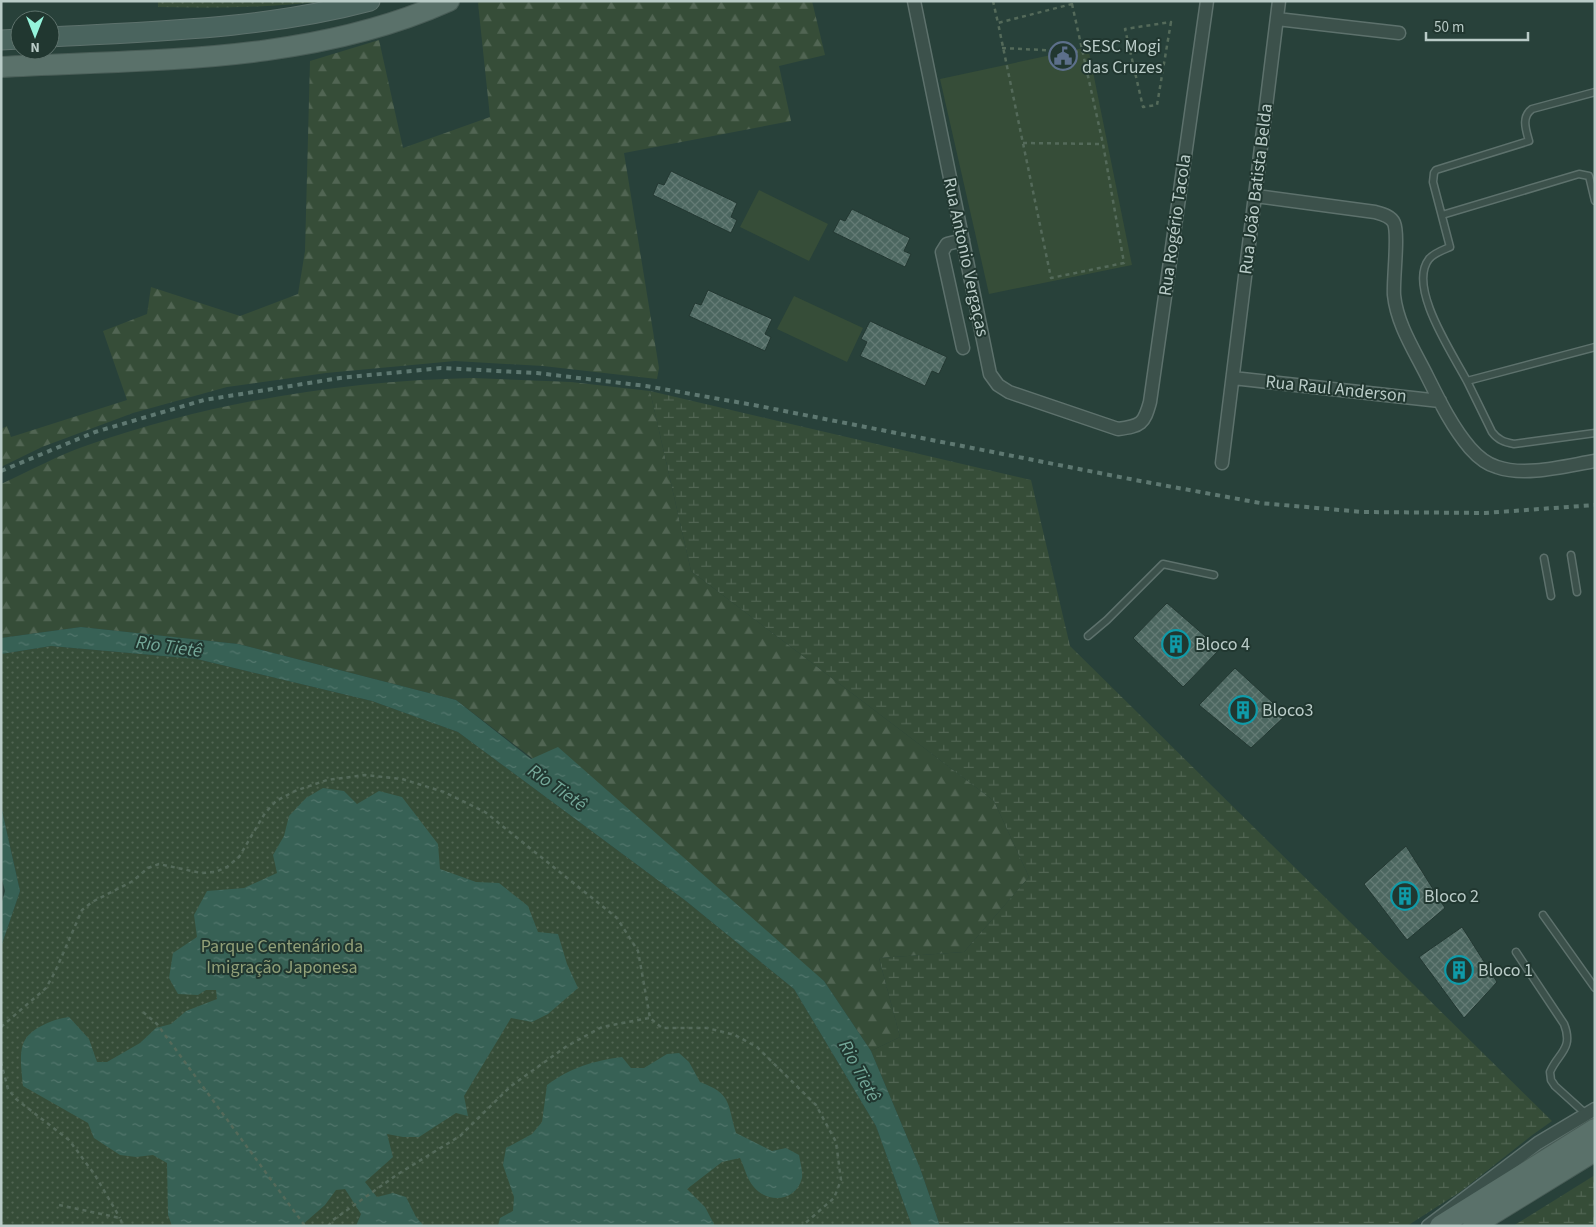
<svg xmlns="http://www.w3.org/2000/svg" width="1596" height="1227" font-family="'Source Sans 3',sans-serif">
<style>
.grass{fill:url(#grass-dots)}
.forest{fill:url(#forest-firs)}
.wetland{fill:url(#wetland-marsh)}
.pitch{fill:#364d38}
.water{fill:url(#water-ripples)}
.building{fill:url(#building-cross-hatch);stroke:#233832}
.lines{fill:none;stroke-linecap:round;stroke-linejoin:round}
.lane-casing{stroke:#5d716c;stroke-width:9}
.street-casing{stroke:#5d716c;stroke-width:15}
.secondary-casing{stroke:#5d716c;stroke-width:21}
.primary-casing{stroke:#495d57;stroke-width:22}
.path{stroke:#546a5a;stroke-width:2.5;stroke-dasharray:4 4;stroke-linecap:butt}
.lane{stroke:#3c514b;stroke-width:6}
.street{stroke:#3c514b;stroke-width:12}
.secondary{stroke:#4a645e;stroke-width:19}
.primary{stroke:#5a716a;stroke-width:20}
.rail{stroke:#5e7871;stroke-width:4;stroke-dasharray:5 5;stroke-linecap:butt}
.labels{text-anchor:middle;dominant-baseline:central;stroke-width:4;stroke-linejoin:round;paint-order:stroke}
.poi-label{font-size:18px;fill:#b9cbc7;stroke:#213730;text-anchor:start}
.street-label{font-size:18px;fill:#b9cbc7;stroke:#213730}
.park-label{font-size:18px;fill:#92a078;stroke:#213730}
.water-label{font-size:19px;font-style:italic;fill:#74a899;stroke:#213730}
</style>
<defs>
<pattern id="grass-dots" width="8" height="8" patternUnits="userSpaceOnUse" patternTransform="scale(1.25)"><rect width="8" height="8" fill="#364d38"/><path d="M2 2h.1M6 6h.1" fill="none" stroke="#516553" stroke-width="1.8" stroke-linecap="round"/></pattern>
<pattern id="forest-firs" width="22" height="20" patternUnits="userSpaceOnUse" patternTransform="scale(1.25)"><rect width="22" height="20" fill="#364d38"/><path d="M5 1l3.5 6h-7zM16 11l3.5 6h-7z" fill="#516553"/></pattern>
<pattern id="wetland-marsh" width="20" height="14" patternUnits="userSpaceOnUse" patternTransform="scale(1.25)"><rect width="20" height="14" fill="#364d38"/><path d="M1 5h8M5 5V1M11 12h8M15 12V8" fill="none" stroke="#516553"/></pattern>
<pattern id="water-ripples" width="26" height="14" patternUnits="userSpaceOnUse" patternTransform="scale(1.25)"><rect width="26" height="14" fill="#376155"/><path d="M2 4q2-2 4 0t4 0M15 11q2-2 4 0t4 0" fill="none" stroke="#52766c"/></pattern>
<pattern id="building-cross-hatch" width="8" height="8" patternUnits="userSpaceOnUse" patternTransform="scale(1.25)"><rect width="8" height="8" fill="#4c6760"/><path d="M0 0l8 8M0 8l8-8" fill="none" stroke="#647b75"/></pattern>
</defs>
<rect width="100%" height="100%" fill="#28413a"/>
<!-- grass -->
<path class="grass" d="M158 1H327C269 8 216 8 158 7Z
M51 646 197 659 372 701 458 732 686 901 794 989 876 1126 912 1226H1V947L20 891 1 806V654Z"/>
<!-- forest -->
<path class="forest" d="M481 1H812L825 55 779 66 791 121 624 153 659 368 657 379 543 366 455 361 326 373 227 387 133 413 42 447 1 467V429L7 426 11 437 127 400 103 331 147 314 151 287 240 316 298 294 305 251 310 61 379 40 403 148 490 117 478 3Z
M472 378 571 382 650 391 691 571 994 801 1029 877 964 952 879 958 900 1037 871 1051 824 981 456 700 238 644 81 627 1 638V484C30 471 58 455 88 445 211 402 342 381 472 378Z"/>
<!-- wetland -->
<path class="wetland" d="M650 391 1031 480 1070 646 1552 1121 1531 1136 1460 1192 1407 1226H940L920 1168 871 1051 900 1037 879 958 964 952 1029 877 994 801 691 571Z
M1595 1175V1226H1513Z"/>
<!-- pitch -->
<path class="pitch" d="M1088 47 1132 265 989 294 940 79Z
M759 190 828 224 809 261 740 227Z
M794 296 863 328 847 362 777 329Z"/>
<!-- water -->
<path class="water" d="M81 627 238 644 456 700 531 759 558 747 824 981 871 1051 920 1168 940 1226H912L876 1126 794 989 686 901 458 732 372 701 197 659 51 646 1 654V638Z
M323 788 344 791 357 804 379 791 402 797 438 844 440 869 476 882 499 883 528 906 538 932 558 934 567 964 578 988 548 1014 532 1022 511 1018 464 1096 468 1116 456 1113 419 1137H403L387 1134 393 1157 365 1182 377 1197 393 1193 406 1197 416 1217 424 1226H356L361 1214 345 1189 336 1190 325 1205 301 1226H172L168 1215 167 1163 153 1155 136 1157 120 1155 94 1138 88 1123 23 1086C22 1074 18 1051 25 1040 33 1027 54 1019 69 1017L89 1039 97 1062H107L140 1043 156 1028 171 1024 186 1011 217 999 216 990H206L198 995 178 994 169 978 173 953 197 937 194 915 207 891 244 888 277 873 273 855 284 836 289 816 306 798Z
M1 806 20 891 1 947V905L5 891 1 876Z
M679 1053 689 1062 700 1082C732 1094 727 1103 736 1133L772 1151 786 1148 799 1155C800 1161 803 1172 802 1178 796 1202 767 1204 753 1186 747 1179 744 1166 740 1158L722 1162 687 1189 705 1207 715 1226H498L500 1218 513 1211 514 1197 503 1165 506 1148 532 1134 542 1122 547 1085C572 1067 593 1061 622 1057L631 1068H644L667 1054Z"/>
<!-- building -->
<path class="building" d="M671 171 737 203 731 217 737 220 731 233 653 195 658 183 664 185Z
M852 209 910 238 904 251 911 254 905 267 833 232 840 219 845 221Z
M708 290 772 319 765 334 771 337 765 351 689 316 695 303 701 305Z
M870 321 947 357 939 374 932 371 925 386 860 356 867 342 861 339Z
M1167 603 1220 649 1183 687 1133 638Z
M1235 668 1286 715 1251 748 1199 705Z
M1406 846 1445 908 1407 940 1364 884Z
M1462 927 1497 982 1464 1018 1419 957Z"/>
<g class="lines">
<defs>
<path id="lane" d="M1595 92 1532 109C1521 117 1526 130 1529 141L1436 170 1434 173 1433 182 1450 247C1443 250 1434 253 1429 259 1407 287 1453 354 1467 381L1595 347
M1442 215 1579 174 1589 176 1595 201
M1467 381 1492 432C1498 440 1504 442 1514 444L1595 433
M1571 555 1577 592
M1544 558 1551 596
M1088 636 1107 620 1163 564 1214 575
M1543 915 1595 988
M1516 952 1564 1024C1574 1049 1558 1053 1550 1072L1551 1080 1555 1086 1586 1114"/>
<path id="street" d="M914 1 990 374 998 385 1009 392 1118 429C1141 426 1144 424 1150 402L1207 1
M1277 19 1399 33
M1256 196 1375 212C1382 214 1391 216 1394 223 1399 235 1393 278 1394 295 1397 324 1414 350 1427 376 1439 400 1452 427 1470 448 1477 456 1486 464 1497 467 1525 477 1565 466 1595 461
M963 240 947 244 942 252 963 348
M1233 378 1440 401
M1222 463 1279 1
M1428 1226 1538 1143 1595 1109"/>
<path id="secondary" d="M50 37C157 31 265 29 370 1
M1 40 20 39"/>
<path id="primary" d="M1 67C151 59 309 64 449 1
M1440 1226 1595 1129
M1473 1226 1595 1151"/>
</defs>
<!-- lane casing -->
<use href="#lane" class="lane-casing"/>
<!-- street casing -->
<use href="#street" class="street-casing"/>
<!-- secondary casing -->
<use href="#secondary" class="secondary-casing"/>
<!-- primary casing -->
<use href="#primary" class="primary-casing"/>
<!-- path -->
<path class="path" d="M993 1 998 23
M1072 4 1103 144 1124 263 1051 278 998 23Z
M1171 22 1157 105 1143 107 1125 29Z
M1002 48 1082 52
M1023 143 1103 144
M143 1012 157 1024 305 1226
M1 1027 46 988 55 972 82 910 92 902 133 881 148 868 159 864 201 873 215 872 227 867 239 857 265 813 276 801 295 791 327 780 365 775 402 779 444 792 485 812 617 918 638 951 650 1018 662 1028H707L735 1035 757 1047 816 1105 836 1142 841 1180 834 1198 802 1226
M1 1062 8 1089 16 1099 69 1140 95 1175 120 1218
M59 1205 120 1218 123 1226
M328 1226 333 1220 398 1174 460 1136 511 1086 567 1046 602 1027 649 1018"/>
<!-- lane -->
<use href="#lane" class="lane"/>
<!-- street -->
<use href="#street" class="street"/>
<!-- secondary -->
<use href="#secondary" class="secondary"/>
<!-- primary -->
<use href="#primary" class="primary"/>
<!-- rail -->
<path class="rail" d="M1 471 95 432 204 400 340 378 441 368 537 373 646 386 759 406 1135 480 1260 503 1363 512 1485 513 1595 505"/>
</g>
<!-- icons -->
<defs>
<symbol id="civic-ring" viewBox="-11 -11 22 22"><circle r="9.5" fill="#213730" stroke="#5c6f8a" stroke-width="1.5"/><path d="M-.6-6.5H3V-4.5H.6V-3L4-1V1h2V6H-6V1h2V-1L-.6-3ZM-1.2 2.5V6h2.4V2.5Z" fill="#5c6f8a"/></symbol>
<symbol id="building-ring" viewBox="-11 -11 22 22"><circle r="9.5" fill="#213730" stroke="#0f9aa8" stroke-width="1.5"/><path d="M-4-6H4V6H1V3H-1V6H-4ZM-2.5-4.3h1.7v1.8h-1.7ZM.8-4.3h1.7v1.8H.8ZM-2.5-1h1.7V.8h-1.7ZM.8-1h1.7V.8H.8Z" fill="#0f9aa8"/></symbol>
</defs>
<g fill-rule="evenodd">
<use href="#civic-ring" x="1047" y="40" width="32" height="32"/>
<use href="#building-ring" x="1160" y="628" width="32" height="32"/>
<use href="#building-ring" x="1227" y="694" width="32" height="32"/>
<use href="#building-ring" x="1389" y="880" width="32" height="32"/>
<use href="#building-ring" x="1443" y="954" width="32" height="32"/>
</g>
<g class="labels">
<!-- poi labels -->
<g class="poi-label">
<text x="1082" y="46">SESC Mogi<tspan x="1082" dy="21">das Cruzes</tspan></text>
<text x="1195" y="644">Bloco 4</text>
<text x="1262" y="710">Bloco3</text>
<text x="1424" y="896">Bloco 2</text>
<text x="1478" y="970">Bloco 1</text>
</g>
<!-- street labels -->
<g class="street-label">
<text transform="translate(1256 189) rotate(-83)">Rua João Batista Belda</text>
<text transform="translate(1175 225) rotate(-82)">Rua Rogério Tacola</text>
<text transform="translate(966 257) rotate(78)">Rua Antonio Vergaças</text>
<text transform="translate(1336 389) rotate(6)">Rua Raul Anderson</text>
</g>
<!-- park labels -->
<g class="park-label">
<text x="282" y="946">Parque Centenário da<tspan x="282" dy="21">Imigração Japonesa</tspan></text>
</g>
<!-- water labels -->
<g class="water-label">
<text transform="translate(169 647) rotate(8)">Rio Tietê</text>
<text transform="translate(557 788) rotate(35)">Rio Tietê</text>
<text transform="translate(859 1071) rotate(62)">Rio Tietê</text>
</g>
</g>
<!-- border -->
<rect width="1596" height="1227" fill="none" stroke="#b9cbc7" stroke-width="5"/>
<!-- north arrow -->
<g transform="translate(35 35) rotate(180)"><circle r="24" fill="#213730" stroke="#5e726c"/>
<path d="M0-4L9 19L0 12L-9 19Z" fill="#95f4dc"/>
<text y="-8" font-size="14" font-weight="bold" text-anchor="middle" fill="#b9cbc7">N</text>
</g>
<!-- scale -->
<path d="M1426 32v8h102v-8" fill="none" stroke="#b9cbc7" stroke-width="2.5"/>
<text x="1434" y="32" font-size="15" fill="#b9cbc7" stroke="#213730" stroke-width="4" paint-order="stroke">50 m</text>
</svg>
